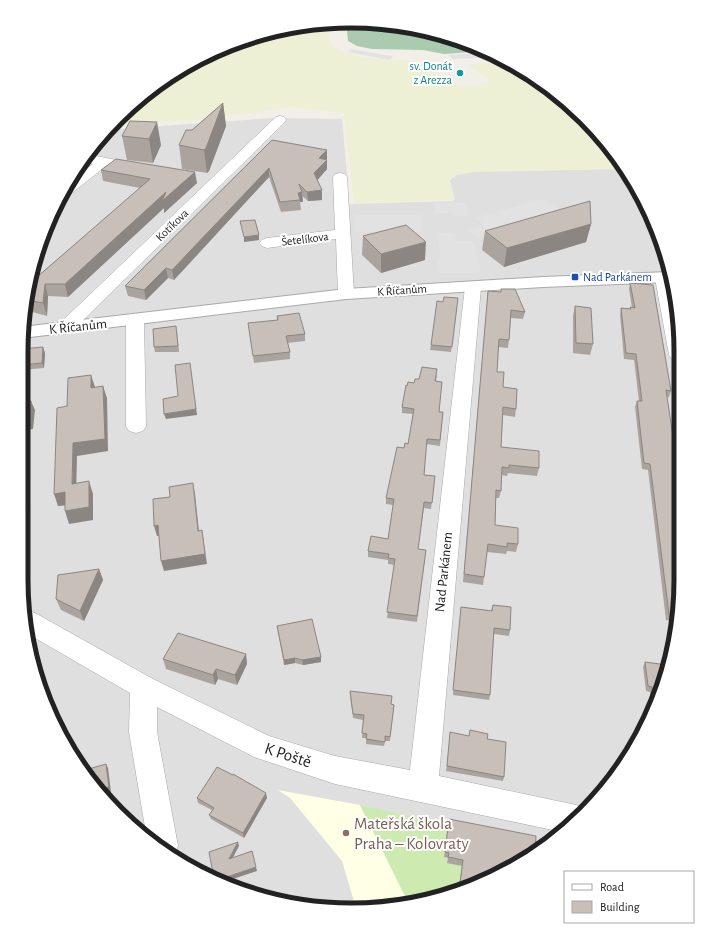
<svg xmlns="http://www.w3.org/2000/svg" width="702" height="931" font-family="'Alegreya Sans',sans-serif">
<style>
.residential{fill:#e0dfdf}
.education{fill:#ffffe5}
.farmland{fill:#eef0d5}
.grass{fill:#cdebb0}
.cemetery{fill:#aacbaf}
.parking{fill:#e2e2e2}
.lines{fill:none;stroke-linecap:round;stroke-linejoin:round}
.minor-casing{stroke:#a9a9a9;stroke-width:1}
.tertiary-casing{stroke:#a9a9a9;stroke-width:2}
.minor{fill:#fff;fill-rule:evenodd}
.tertiary{fill:#fff;fill-rule:evenodd}
.wall{fill:#aba49e}
.shaded-wall{fill:#8b8681}
.building{fill:#c7bfb8;stroke:#8b8681}
.culture-dot{fill:#0f9aa8;stroke:#fff;stroke-width:1.5}
.transit-dot{fill:#1a4fb4;stroke:#fff;stroke-width:1.5}
.education-dot{fill:#8d6e63;stroke:#fff;stroke-width:1.5}
.labels{text-anchor:middle;dominant-baseline:central;stroke-width:4;stroke-linejoin:round;paint-order:stroke}
.far-culture-label{font-size:12px;fill:#0d838f;stroke:#fff;text-anchor:end}
.far-street-label{font-size:12px;fill:#222;stroke:#fff}
.far-transit-label{font-size:12px;fill:#164399;stroke:#fff;text-anchor:start}
.street-label{font-size:14px;fill:#222;stroke:#fff}
.near-street-label{font-size:17px;fill:#222;stroke:#fff}
.near-education-label{font-size:17px;fill:#785e54;stroke:#fff;text-anchor:start}
.rim{fill:none;stroke:#222;stroke-width:5}
</style>
<rect width="100%" height="100%" fill="#f2efe9"/>
<!-- residential -->
<path class="residential" d="M272 118 342 119 347 174 348 204 453 201 446 172 616 169 625 171 629 174 636 194 640 195 656 225 678 308V623L656 706 626 763 585 813 535 854 457 892 372 909 286 904 205 876 118 814 65 745 32 666 21 580 22 330 32 265 55 205 89 150 117 124 118 129Z"/>
<!-- education -->
<path class="education" d="M278 790 360 805 405 896 420 900 372 909 356 908 342 861 290 798Z"/>
<!-- farmland -->
<path class="farmland" d="M329 23V41L332 45 340 51 361 57 440 63 443 69 440 76 447 82 461 86 477 85 488 82 489 78 478 72 470 65 505 61 534 76 584 117 625 167 629 174 616 169 473 172 457 175 450 180 455 200 354 203 344 113 288 107 254 113 195 120 117 124 167 77 224 46 286 27Z"/>
<!-- grass -->
<path class="grass" d="M360 805 448 825 444 857 462 866 461 870 469 887C460 891 453 895 444 893L443 895 420 900 405 896Z"/>
<!-- cemetery -->
<path class="cemetery" d="M351 21 415 27 477 46 486 51 444 54 423 50 372 49 357 46 348 41 346 22Z"/>
<!-- parking -->
<path class="parking" d="M351 49 384 55 393 56 390 60 347 52Z
M488 52 497 57 453 59 449 55Z
M543 199 563 213 477 238 467 230 484 225 475 218Z
M433 203H466L469 216H452L451 213H434Z
M355 215H420L423 232H355Z
M437 233H455L456 241H473L481 273H440L438 259H441Z"/>
<g class="lines">
<defs>
<path id="minor" d="M280 116 284 117 286 120 284 123 70 333 64 334 58 333 55 329 58 325 276 117Z
M86 154 137 164 142 165 144 168 142 171 137 172 106 166 68 196 60 197 70 181 93 164 82 161Z
M340 173 345 174 347 177 354 294 352 298 346 299 340 298 338 294 336 239 267 248 262 246 259 243 262 240 267 238 335 230 333 177 335 174Z
M663 273 670 276 678 312V361L672 359 669 355 655 278 657 275Z
M473 282 479 284 481 287 439 776 576 805 587 810 562 832 335 784 254 757 157 707V732L178 846 175 854 146 833 129 732 130 693 28 634 25 610 35 613 153 679 269 736 335 756 410 770 465 287 467 284Z
M135 316 141 317 144 321 146 426 143 431 136 433 129 431 126 426V321L129 317Z"/>
<path id="tertiary" d="M669 272 670 282 543 287 346 299 22 338V327L346 289 543 277Z"/>
</defs>
<!-- minor casing -->
<use href="#minor" class="minor-casing"/>
<!-- tertiary casing -->
<use href="#tertiary" class="tertiary-casing"/>
<!-- minor -->
<use href="#minor" class="minor"/>
<!-- tertiary -->
<use href="#tertiary" class="tertiary"/>
</g>
<!-- wall -->
<path class="wall" d="M223 103 226 126 209 171 207 173 182 169 179 145 192 130Z
M130 121 161 145 153 163 127 160 122 136Z
M272 140 327 150V159L326 160 327 169 317 180 322 200 308 201 302 196 303 202H300L301 210 281 212 269 177 174 280 168 278 146 300 128 296 125 286Z
M101 170 197 183 164 213V208L68 297 48 296 47 316 25 310 29 284 140 188 103 181Z
M591 224 586 242 504 267 482 250 485 231Z
M363 236 425 260 381 273 362 255Z
M630 283 671 391 669 397H667L674 443 678 444V622L666 620 648 470 642 469 635 407 637 401H639L634 360 624 359 620 315 621 308 630 309V307L632 308 629 289Z
M488 291 525 312 523 319 511 318 509 340 508 348 498 347 497 372 503 387 516 409 515 417 503 415 501 447 539 468 537 476 508 473 507 476 501 475V491L499 498H496L495 525 518 544 516 552 507 551 506 554 487 552 483 585 463 582Z
M458 298 451 352 430 350 431 345Z
M575 306 593 344 590 355 573 353V316Z
M277 316 305 334V341L287 343 290 352V359L254 363 249 330 277 320Z
M177 331 179 352H155L154 347Z
M22 349 45 353 44 368 22 370Z
M437 375 436 381 439 412H443L440 446 426 444 424 475 435 476 431 509 424 508 419 541 418 549 426 550 417 622 387 618 394 565 388 564V560L368 557V551L388 539 393 505 386 504V498L404 448 408 444 413 414 402 413V407L407 386 414 383 419 379Z
M99 569 103 580 84 621 61 610 56 599Z
M493 605 510 630 509 636 494 634 490 695 489 700 453 695 461 607 491 611Z
M277 626 321 657V662L303 665 295 663 284 665Z
M246 654 247 664 237 685 218 679 215 685 166 669 163 659Z
M645 662 667 665 658 698 650 697V692L646 691 643 667Z
M350 691 394 705 390 741H385L384 746 366 744V738H362L363 720 353 718 350 696Z
M470 730 487 739 504 777 503 781 446 771 450 737 469 736Z
M197 798H267L244 838 211 819 209 815 212 810 198 803Z
M449 819 535 854 458 892 462 866 447 863 448 858 444 857Z"/>
<!-- shaded-wall -->
<path class="shaded-wall" d="M223 103 226 126 209 171 207 173 204 150Z
M157 122 161 145 153 163 149 139Z
M327 150V159L320 167 327 160V169L315 183 314 173 319 158Z
M269 168V177L174 280 172 270Z
M195 172 197 183 164 213V208L68 297 65 284 166 192Z
M322 190V200L308 201 307 192Z
M302 192 303 202H300L298 193Z
M591 224 586 242 504 267 507 248Z
M259 235V240L244 242V237Z
M426 242 425 260 381 273V254Z
M166 268 168 278 146 300 144 290Z
M45 284 48 296 47 316 43 303Z
M43 347 45 353 44 368 42 363Z
M191 368 197 415 166 419 164 414 196 409Z
M91 375 95 387 91 388Z
M103 386 107 398 108 451 77 456 76 496 72 484 73 443Z
M31 401 35 410 33 429 21 431V421Z
M89 481 93 494V520L69 524 65 511Z
M193 483 195 494 200 541 198 531Z
M26 486 28 491 27 509 21 510V504Z
M65 492 70 505 58 506 54 494Z
M158 525 161 536H157L154 526Z
M202 530 207 564 164 571 161 561Z
M99 569 103 580 84 621 80 611Z
M246 654 247 664 237 685 235 675Z
M321 657V662L303 665 302 660Z
M295 658V663L284 665V660Z
M216 669 218 679 215 685 213 675Z
M106 764 108 768 111 792 108 793 109 802 107 799 105 788Z
M266 793 267 798 244 838 243 833Z
M238 842 239 846 230 863 229 859Z
M256 867 257 871 224 882 218 880Z"/>
<!-- building -->
<path class="building" d="M223 103 206 148 204 150 179 145 186 130H192Z
M130 121 157 122 149 139 122 136Z
M272 140 327 150 319 158 327 160 314 173 322 190 307 192 299 184 302 192 298 193 300 200 280 202 269 168 172 270 166 268 144 290 125 286Z
M116 159 195 172 162 201 166 192 65 284H45L43 303 27 300 29 284 150 179 101 170Z
M590 201 591 224 507 248 485 231Z
M255 220 259 235 244 237 240 221Z
M406 225 426 242 381 254 363 236Z
M630 283 653 285 671 391 666 390 674 443 678 444V616L669 614 650 464 644 463 637 401H642L636 354 626 353 621 308 631 309 630 307 635 308Z
M501 289H515L525 312 511 310 509 340 499 339 497 372H504L503 387 517 389 516 409 503 407 501 447 539 451V468L509 465V468L502 467 501 491 496 490 495 525 518 528V544L507 543V547L488 544 484 577 464 574 488 291 501 292Z
M444 297 458 298 452 347 431 345 437 301 443 302Z
M575 306 591 308 593 344 576 343Z
M299 313 305 334 286 336 290 352 253 356 248 323 278 320 277 316Z
M176 326 178 346 154 347 153 329Z
M43 347 42 363 22 365V349Z
M190 363 196 409 164 414 163 399 178 396 175 365Z
M422 367 437 369 435 381 442 382 439 412H443L440 440 427 439 424 475 435 476 432 503 424 502 420 535 418 549 426 550 417 616 387 612 395 559 388 558 389 554 368 551 371 536 388 539 394 499 386 498 397 447 404 448 405 443 408 444 414 409 402 407 406 385 407 386 408 382 414 383 415 379H419Z
M91 375V388L103 386 105 439 73 443 72 484 89 481V507L65 511V492L54 494 57 408 67 406 68 378Z
M31 401 30 420 21 421V402Z
M193 483 198 531 202 530 205 554 161 561 158 525 154 526 153 499 170 497 169 487Z
M21 486H26L24 504H21Z
M99 569 80 611 56 599 58 575Z
M493 605 511 607 510 630 494 628 490 695 453 690 461 607 492 611Z
M312 619 321 657 302 660 295 658 284 660 277 626Z
M178 633 246 654 235 675 216 669 213 675 163 659Z
M645 662 667 665 660 693 652 692V687L648 686Z
M350 691 392 696 391 704 394 705 390 737 385 736V742L366 739 367 734 362 733 364 715 353 714Z
M470 730 488 734 487 739 506 742 504 777 447 766 450 732 469 736Z
M106 764 109 787 105 788 107 799 85 770Z
M217 767 233 775V774L266 793 243 833 209 815 214 808 197 798Z
M449 819 536 836 535 854 459 891 463 860 448 857 449 853 445 852Z
M238 842 229 859 252 851 256 867 218 880 214 879 209 852Z"/>
<!-- markers -->
<circle class="culture-dot" cx="460" cy="73" r="4"/>
<rect class="transit-dot" x="571" y="273" width="8" height="8" rx="2"/>
<circle class="education-dot" cx="346" cy="833" r="4"/>
<g class="labels">
<!-- far-culture labels -->
<g class="far-culture-label">
<text x="452" y="66">sv. Donát<tspan x="452" dy="14">z Arezza</tspan></text>
</g>
<!-- far-street labels -->
<g class="far-street-label">
<text transform="translate(172 225) rotate(-44)">Kotíkova</text>
<text transform="translate(305 239) rotate(-7)">Šetelíkova</text>
<text transform="translate(402 290) rotate(-4)">K Říčanům</text>
</g>
<!-- far-transit labels -->
<g class="far-transit-label">
<text x="583" y="277">Nad Parkánem</text>
</g>
<!-- street labels -->
<g class="street-label">
<text transform="translate(78 327) rotate(-6)">K Říčanům</text>
<text transform="translate(444 572) rotate(-84)">Nad Parkánem</text>
</g>
<!-- near-street labels -->
<g class="near-street-label">
<text transform="translate(288 755) rotate(18)">K Poště</text>
</g>
<!-- near-education labels -->
<g class="near-education-label">
<text x="354" y="823">Mateřská škola<tspan x="354" dy="20">Praha – Kolovraty</tspan></text>
</g>
</g>
<!-- crop -->
<path d="M0 0H702V931H0ZM351 28H351A323 323 0 0 1 674 351V580A323 323 0 0 1 351 903H351A323 323 0 0 1 28 580V351A323 323 0 0 1 351 28Z" fill="#fff" fill-rule="evenodd"/>
<path class="rim" d="M351 28H351A323 323 0 0 1 674 351V580A323 323 0 0 1 351 903H351A323 323 0 0 1 28 580V351A323 323 0 0 1 351 28Z"/>
<!-- legend -->
<rect x="564" y="871" width="130" height="52" fill="#ffffff" stroke="#a7a7a7"/>
<rect x="572" y="884" width="20" height="6" fill="#ffffff" stroke="#a7a7a7"/>
<text x="600" y="891" font-size="12" fill="#222222">Road</text>
<rect x="572" y="901" width="20" height="12" fill="#c7bfb8" stroke="#a7a7a7"/>
<text x="600" y="911" font-size="12" fill="#222222">Building</text>
</svg>
